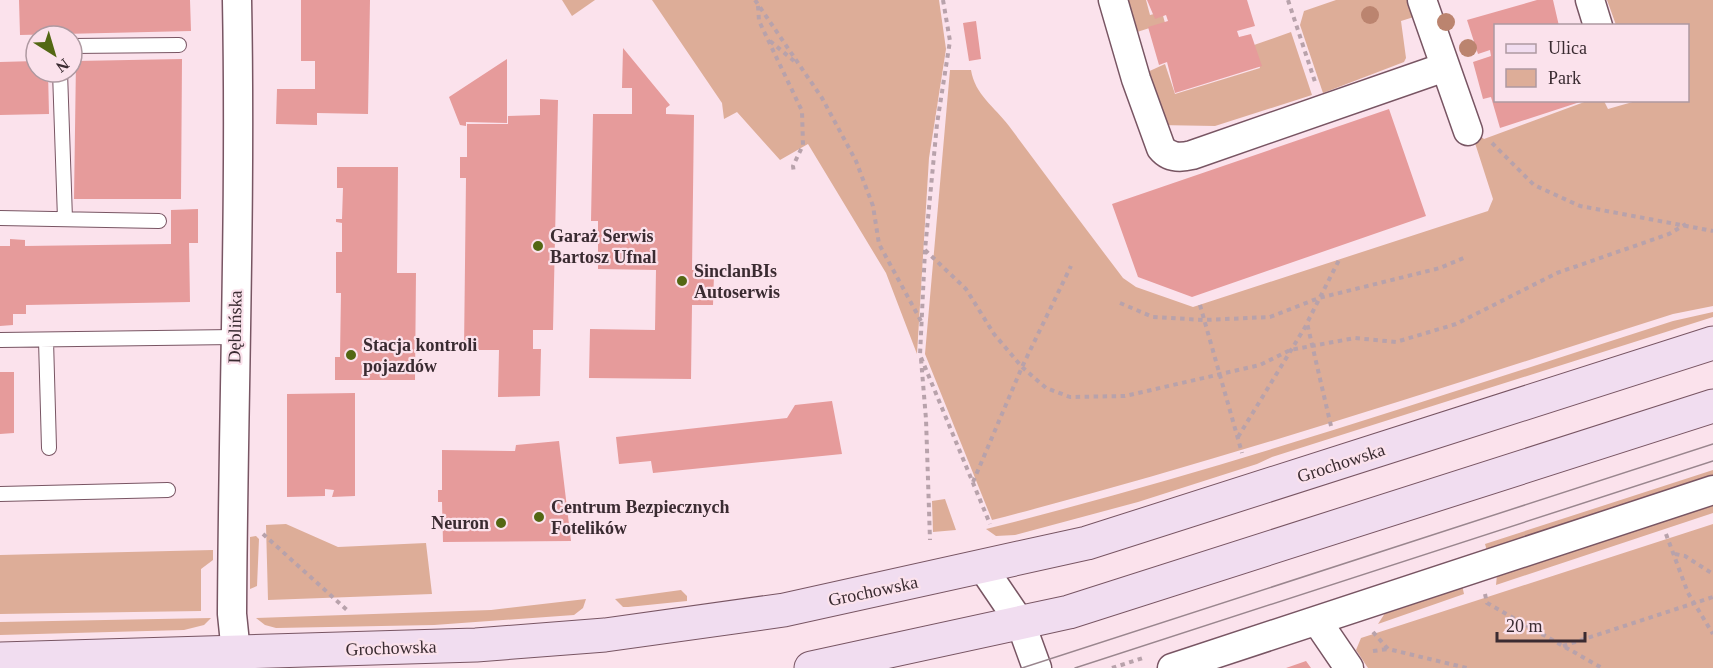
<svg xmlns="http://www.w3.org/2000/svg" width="1713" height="668" font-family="'Times New Roman',serif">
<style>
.green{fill:#ddad98}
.building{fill:#e69b9b}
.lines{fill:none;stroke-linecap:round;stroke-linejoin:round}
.lane-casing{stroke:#785563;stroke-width:16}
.street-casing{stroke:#785563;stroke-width:31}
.secondary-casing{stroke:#785563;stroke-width:35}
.path{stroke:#b8a2ab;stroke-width:4;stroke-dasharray:4.5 4.5;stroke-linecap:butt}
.lane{stroke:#fff;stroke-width:14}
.street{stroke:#fff;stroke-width:28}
.secondary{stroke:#f1ddf0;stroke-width:33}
.tram{stroke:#9a868e;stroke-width:1.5}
.tree{fill:#bb846f}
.poi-dot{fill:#536713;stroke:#fbe2ec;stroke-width:2}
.labels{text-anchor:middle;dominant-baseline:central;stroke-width:4.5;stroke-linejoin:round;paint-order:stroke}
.poi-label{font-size:18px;font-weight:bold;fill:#3a2b31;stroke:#fbe2ec;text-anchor:start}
.street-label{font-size:18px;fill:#3a2b31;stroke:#fbe2ec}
</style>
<rect width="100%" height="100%" fill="#fbe2ec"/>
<!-- green -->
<path class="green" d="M562 0H595L572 16Z
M652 0H939L946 49 929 158 917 354 886 273 808 144 780 160 737 112 724 119 722 103Z
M1120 0H1146L1150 15 1162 12 1165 23 1131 34Z
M1336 0H1412L1417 16 1401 21 1406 58 1404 62 1323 93 1300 25 1304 11Z
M1607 0H1713V306L1673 314C1447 386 1221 461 992 520L925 354 950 70H971C975 95 995 107 1009 126 1047 177 1085 228 1123 278L1136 287 1193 307 1488 211 1493 199 1475 143V132L1484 139 1587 101H1604L1608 109 1636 101 1688 100V26L1616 25Z
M1291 32 1312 95 1215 126 1158 125 1143 74 1165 64 1175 94 1260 68 1254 45Z
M1713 312V317L1272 457 1257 464 1138 502 1015 535 996 536 986 529C1218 471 1446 394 1673 321Z
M1713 470V477L1487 551 1485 544Z
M945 499 956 530 933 532 932 501Z
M1713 505V513L1496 585 1497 575Z
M286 524 338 547 426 543 432 594 268 600 266 525Z
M1713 524V668H1368L1356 650 1361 638Z
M256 536 259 539 257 586 250 589V537Z
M213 550V560L201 569V611L0 614V555Z
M1462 585 1464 594 1378 624 1387 610Z
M681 590 687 596V601L628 607H623L615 599Z
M586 599 583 608 574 615 434 625 276 628 265 625 256 618 491 610Z
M211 618 204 625 184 630 0 635V622Z"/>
<!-- building -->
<path class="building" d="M19 0H190L191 31 20 35Z
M301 0H370L368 114 317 113V125L276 124 277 89H315V61H301Z
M1147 0H1247L1255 26 1237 31 1239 37 1251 34 1262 66 1175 93 1167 62 1159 65 1148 27 1168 21 1166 15 1155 19Z
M1537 0H1553L1559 26H1496V100L1583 101 1500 128 1491 97 1483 99 1473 62 1491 56 1490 50 1478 54 1467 20Z
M976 21 981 59 969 61 963 23Z
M623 48 670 105 666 108V114L694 115 692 270H710L714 274 713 305H692L691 379 589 378 590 329 655 330 656 270 598 269V221H591L593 114H632V88H622Z
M182 59 181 199H74L76 61Z
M507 59V123L466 122V126L460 125 449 97Z
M36 61V72H48L49 114 0 115V62Z
M540 99 558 100 553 330H533V349H541L540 396 498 397 499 350H464L466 178H460V157H467V124H508V116L540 115Z
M1389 109 1426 216 1192 297 1138 277 1112 204Z
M337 167H398L397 273H416L415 380H335V357H340L341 293H336V252H342V223L336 222V219H342L343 188H337Z
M198 209V243H189L190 302 26 305V314H13V325L0 326V246H10V239L25 240V246L171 244V210Z
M0 372H14V433L0 434Z
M355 393V496L332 497 334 490 325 489V496L287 497V394Z
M832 401 842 454 653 473 651 461 619 464 616 437 787 418 795 405Z
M559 441 571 541 443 542 442 502H438V490H442V450L515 451 516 445Z
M1306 661 1311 668H1286Z"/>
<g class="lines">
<defs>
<path id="lane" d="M72 46 179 45
M60 72 65 219
M0 218 159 221
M0 340 234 337
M46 340 49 448
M0 494 168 490"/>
<path id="street" d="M1113 0 1136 79 1161 148C1169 158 1180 158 1192 155L1445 67
M1422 0 1468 131
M1590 0 1598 26
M983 568 1021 624 1037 668
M1317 621 1349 668
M236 653 232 614C233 410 241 205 237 0
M1172 668 1713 490"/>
<path id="secondary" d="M0 659 476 645 605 635 784 610 1087 543 1713 343
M811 668 1069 612 1713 406"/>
</defs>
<!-- lane casing -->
<use href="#lane" class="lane-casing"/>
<!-- street casing -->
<use href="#street" class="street-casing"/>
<!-- secondary casing -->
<use href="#secondary" class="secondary-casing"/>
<!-- path -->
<path class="path" d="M755 0 822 98 856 161 873 206 879 244 921 321
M943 0 950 41 937 124 925 250 920 355 990 524
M1288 0 1315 82
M758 6 759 21 802 111 803 145 793 166 794 173
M770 41 794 61
M1492 143 1534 185 1580 206 1713 231
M925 250 966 289 994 334 1022 367 1046 388 1070 397 1125 396 1260 365 1290 350 1355 338 1396 342 1456 324 1557 273 1669 234 1686 224
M1120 303 1153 317 1204 320 1270 317 1319 298 1440 268 1466 257
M1200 305 1242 453
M921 359 926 419 930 540
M1331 426 1307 323 1339 260
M1238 437 1307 324
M973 482 1022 367 1071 266
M263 534 347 610
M1666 534 1688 593 1713 634
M1675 554 1685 556 1713 574
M1485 594 1487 603 1602 668
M1373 632 1388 649 1467 668
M1563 646 1713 597
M1373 651 1388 649
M1112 668 1146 657"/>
<!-- lane -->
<use href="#lane" class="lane"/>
<!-- street -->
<use href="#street" class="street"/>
<!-- secondary -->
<use href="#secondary" class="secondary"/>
<!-- tram -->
<path class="tram" d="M1022 668 1713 444
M1075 668 1713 461"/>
</g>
<!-- trees -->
<g class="tree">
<circle cx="1370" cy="15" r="9"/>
<circle cx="1446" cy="22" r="9"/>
<circle cx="1468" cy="48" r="9"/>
</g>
<!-- markers -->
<g class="poi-dot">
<circle cx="538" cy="246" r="6"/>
<circle cx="682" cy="281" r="6"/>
<circle cx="351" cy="355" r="6"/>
<circle cx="539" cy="517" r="6"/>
<circle cx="501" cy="523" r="6"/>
</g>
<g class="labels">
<!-- poi labels -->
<g class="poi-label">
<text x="550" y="236">Garaż Serwis<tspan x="550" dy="21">Bartosz Ufnal</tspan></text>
<text x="694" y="271">SinclanBIs<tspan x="694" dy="21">Autoserwis</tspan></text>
<text x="363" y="345">Stacja kontroli<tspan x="363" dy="21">pojazdów</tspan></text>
<text x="551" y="507">Centrum Bezpiecznych<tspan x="551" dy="21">Fotelików</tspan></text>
<text x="489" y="523" text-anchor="end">Neuron</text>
</g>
<!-- street labels -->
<g class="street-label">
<text transform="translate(235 327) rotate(-89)">Dęblińska</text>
<text transform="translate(1341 463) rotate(-18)">Grochowska</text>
<text transform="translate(873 591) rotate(-12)">Grochowska</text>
<text transform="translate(391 648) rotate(-2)">Grochowska</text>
</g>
</g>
<!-- legend -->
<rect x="1494" y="24" width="195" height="78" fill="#fbe2ec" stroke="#ae99a1" stroke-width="1.5"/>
<rect x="1506" y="44" width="30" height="9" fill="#f1ddf0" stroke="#ae99a1" stroke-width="1.5"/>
<text x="1548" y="54" font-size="18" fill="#3a2b31">Ulica</text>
<rect x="1506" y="69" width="30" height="18" fill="#ddad98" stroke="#ae99a1" stroke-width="1.5"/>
<text x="1548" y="84" font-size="18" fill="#3a2b31">Park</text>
<!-- north arrow -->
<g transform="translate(54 54) rotate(143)"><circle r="28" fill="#fbe2ec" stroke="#ae99a1" stroke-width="1.5"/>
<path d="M0-4.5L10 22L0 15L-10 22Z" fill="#536713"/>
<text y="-9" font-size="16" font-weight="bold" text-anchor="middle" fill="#3a2b31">N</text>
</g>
<!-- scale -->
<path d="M1497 632v9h88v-9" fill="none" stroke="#3a2b31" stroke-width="3"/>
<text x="1506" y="632" font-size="18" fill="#3a2b31" stroke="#fbe2ec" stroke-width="4.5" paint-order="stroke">20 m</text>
</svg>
